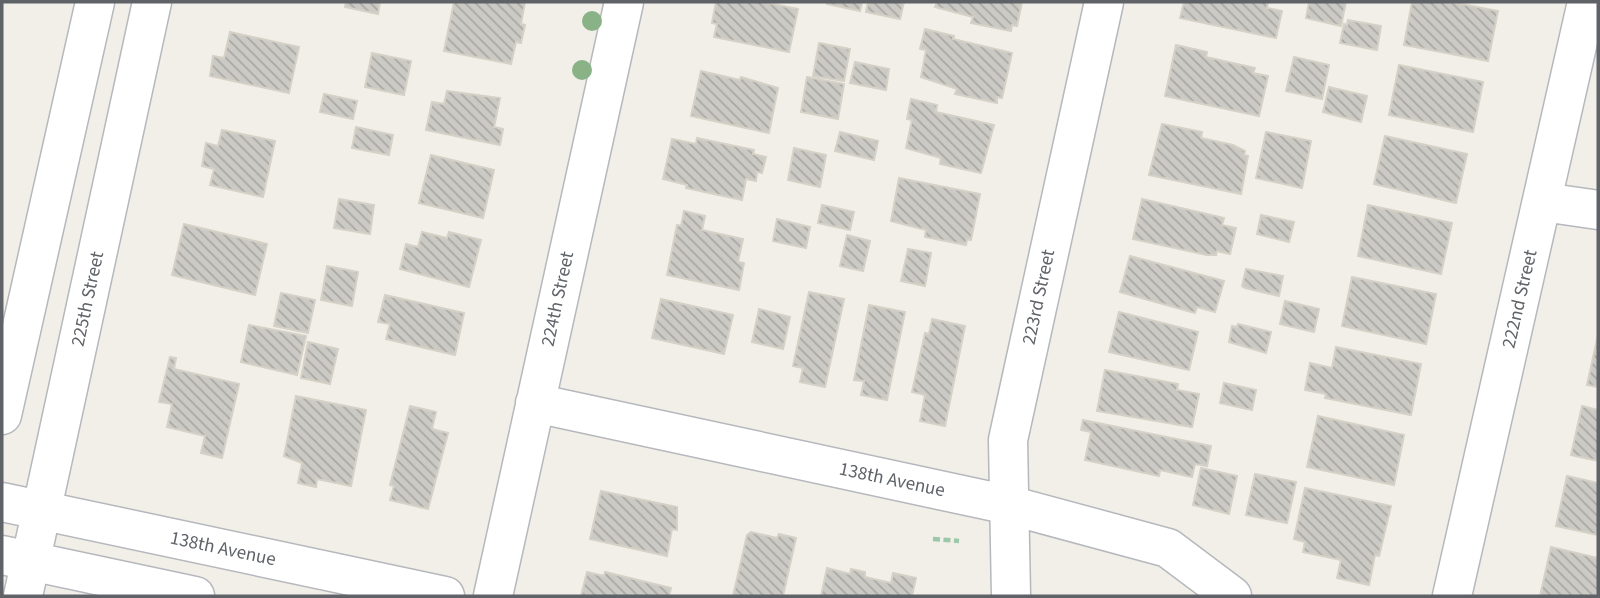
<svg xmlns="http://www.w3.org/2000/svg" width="1600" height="598" font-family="'Source Sans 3',sans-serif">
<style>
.building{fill:url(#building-back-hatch);stroke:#d6d1c6;stroke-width:2}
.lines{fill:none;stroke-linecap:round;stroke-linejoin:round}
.minor-casing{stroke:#b5b8bc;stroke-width:41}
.path{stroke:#9cc7a9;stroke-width:4.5;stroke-dasharray:7 3.5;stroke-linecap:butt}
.minor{stroke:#fff;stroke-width:38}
.tree{fill:#89b387}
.labels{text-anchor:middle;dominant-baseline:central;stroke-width:7;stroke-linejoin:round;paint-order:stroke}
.street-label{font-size:19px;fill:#5f6368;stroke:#fff}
</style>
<defs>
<pattern id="building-back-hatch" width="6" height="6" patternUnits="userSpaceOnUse" patternTransform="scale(1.75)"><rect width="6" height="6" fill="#cccac5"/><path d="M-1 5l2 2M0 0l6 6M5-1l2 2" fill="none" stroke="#a9a8a4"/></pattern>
</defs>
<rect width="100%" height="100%" fill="#f1efe8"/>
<!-- building -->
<path class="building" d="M346 2H380L378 14 345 7Z
M454 2H525L521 24 525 25 521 43 516 42 511 64 444 51Z
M716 2H763L798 9 789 52 714 37 717 24 712 23Z
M827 2H862L860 11 827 4Z
M868 2H904L900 19 866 12Z
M937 2H1022L1017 26 1012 25 1011 31 971 23 973 17 935 7Z
M1184 2H1268L1267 8 1282 11 1276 38 1180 18Z
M1309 2H1346L1341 26 1306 18Z
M1412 2H1451L1498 11 1488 61 1404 45Z
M1348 20 1381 26 1377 50 1340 43 1344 24 1347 25Z
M925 29 954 36 953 39 1012 53 1002 98 997 97V103L955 94 957 89 921 77 926 50 920 49Z
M230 32 299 47 289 93 210 76 213 56 224 58Z
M819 43 850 49 844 81 813 76Z
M1176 45 1207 52 1206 57 1255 68 1253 73 1268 76 1259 116 1165 96Z
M372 53 411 61 404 95 365 87Z
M1294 57 1329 65 1322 99 1286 91Z
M855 62 889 69 886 90 850 83Z
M1399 65 1483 82 1473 132 1389 115Z
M701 71 740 80 741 77 778 88 769 133 691 116Z
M807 77 844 84 838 119 801 112Z
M1329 87 1367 96 1361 122 1323 112Z
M447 91 500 98 494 127 503 129 500 145 426 130 432 102 444 104Z
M324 94 357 101 353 119 320 112Z
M911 99 937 105 936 112 994 125 981 173 940 164 941 158 906 148 912 120 907 119Z
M1162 124 1202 132 1201 138 1233 145 1245 151 1244 155 1248 156 1241 194 1149 175Z
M356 127 393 135 389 155 352 148Z
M222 130 275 141 263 197 210 185 214 169 202 166 206 143 218 146Z
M840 132 878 141 874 160 835 151Z
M1266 132 1311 141 1302 188 1256 178Z
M1385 136 1467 154 1456 203 1374 184Z
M697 138 754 150 753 154 766 157 762 173 757 172 756 181 746 179 742 200 686 188 687 185 663 179 672 139 696 144Z
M794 148 826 155 820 187 788 180Z
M431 155 494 170 483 218 419 203Z
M899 178 980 194 971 240 967 239 966 245 925 237 926 230 891 221Z
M339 199 374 205 370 234 334 228Z
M1142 199 1224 218 1222 225 1236 228 1230 254 1217 251 1216 255H1207L1133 239Z
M822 205 854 212 850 230 818 223Z
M1368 205 1452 223 1441 274 1358 256Z
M684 211 705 216 702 230 743 239 738 262 744 263 739 290 667 275 677 225 681 226Z
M1261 215 1294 222 1289 242 1257 234Z
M777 219 810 227 806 248 773 241Z
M184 224 267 244 255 295 172 275Z
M422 232 447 238 449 232 481 240 469 287 400 269 406 244 418 247Z
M847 235 870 241 863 271 840 266Z
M908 249 931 253 925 286 901 281Z
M1130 256 1224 281 1215 312 1197 307 1195 313 1120 292Z
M327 266 358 272 352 306 321 300Z
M1246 269 1283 276 1279 296 1245 288 1242 286Z
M1352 277 1436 294 1426 344 1342 326Z
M809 292 844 299 825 387 800 382 803 368 793 366Z
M281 293 315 300 308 333 274 326Z
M385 295 464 313 455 355 386 339 390 324 378 322Z
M661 299 733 315 724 354 652 338Z
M1285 301 1319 309 1314 332 1280 324Z
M869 305 905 312 887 400 861 395 864 381 854 380Z
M759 309 790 317 783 349 752 342Z
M1119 312 1198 332 1189 370 1109 352Z
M932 319 965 326 945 426 920 421 925 395 912 392 925 333 929 334Z
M1238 324 1271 332 1266 353 1229 342 1232 326 1237 327Z
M249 325 306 336 297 375 241 362Z
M1598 335V387L1587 385Z
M308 342 338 349 330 384 301 378Z
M1336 347 1421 364 1411 415 1325 398 1326 394 1305 390 1310 363 1332 368Z
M170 357 176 358 174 369 239 384 222 458 201 453 205 436 167 427 172 404 159 402Z
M1105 370 1178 384 1177 390 1199 394 1192 427 1097 411Z
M1224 383 1256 390 1252 410 1220 403Z
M296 396 366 410 351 486 317 479 316 487 298 483 302 463 284 456Z
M410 406 436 412 432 429 448 433 428 509 390 500 394 486 390 485Z
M1582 406 1598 410V461L1571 455Z
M1318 416 1404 435 1394 485 1307 467Z
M1083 420 1211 446 1207 466 1195 464 1192 477 1160 470 1159 476 1085 460 1091 432 1081 430Z
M1201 468 1237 476 1229 514 1193 505Z
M1255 474 1296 482 1287 523 1246 515Z
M1567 476 1598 483V535L1556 526Z
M1305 488 1391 506 1379 556 1375 555 1369 585 1337 578 1341 560 1303 552 1305 542 1294 539Z
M601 491 677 507V530L672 529 667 556 590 539Z
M751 532 777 538 779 534 796 538 783 596H733L747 535Z
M1551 547 1598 558V596H1540Z
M827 568 850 574 851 569 865 572V577L891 583 893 573 916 578 912 596H821Z
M587 572 604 576 605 572 671 588 669 596H581Z"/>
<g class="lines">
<defs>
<path id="minor" d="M1543 202 1598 210
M535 403 1009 505 1168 548 1232 596
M2 415 95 2
M2 502 445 596
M2 555 195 596
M23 596 152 2
M493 596 624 2
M1011 596 1008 440 1104 2
M1452 596 1587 2"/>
</defs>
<!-- minor casing -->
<use href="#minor" class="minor-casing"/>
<!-- path -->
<path class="path" d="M933 539 959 541"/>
<!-- minor -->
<use href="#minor" class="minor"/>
</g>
<!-- trees -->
<g class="tree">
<circle cx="592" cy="21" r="10"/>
<circle cx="582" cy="70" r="10"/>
</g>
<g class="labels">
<!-- street labels -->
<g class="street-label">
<text transform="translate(1039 297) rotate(-78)">223rd Street</text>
<text transform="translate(88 299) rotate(-78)">225th Street</text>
<text transform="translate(558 299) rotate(-78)">224th Street</text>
<text transform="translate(1520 299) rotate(-77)">222nd Street</text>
<text transform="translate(892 480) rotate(12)">138th Avenue</text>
<text transform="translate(223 549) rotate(12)">138th Avenue</text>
</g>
</g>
<!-- border -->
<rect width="1600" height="598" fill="none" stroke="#5f6368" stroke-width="7"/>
</svg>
